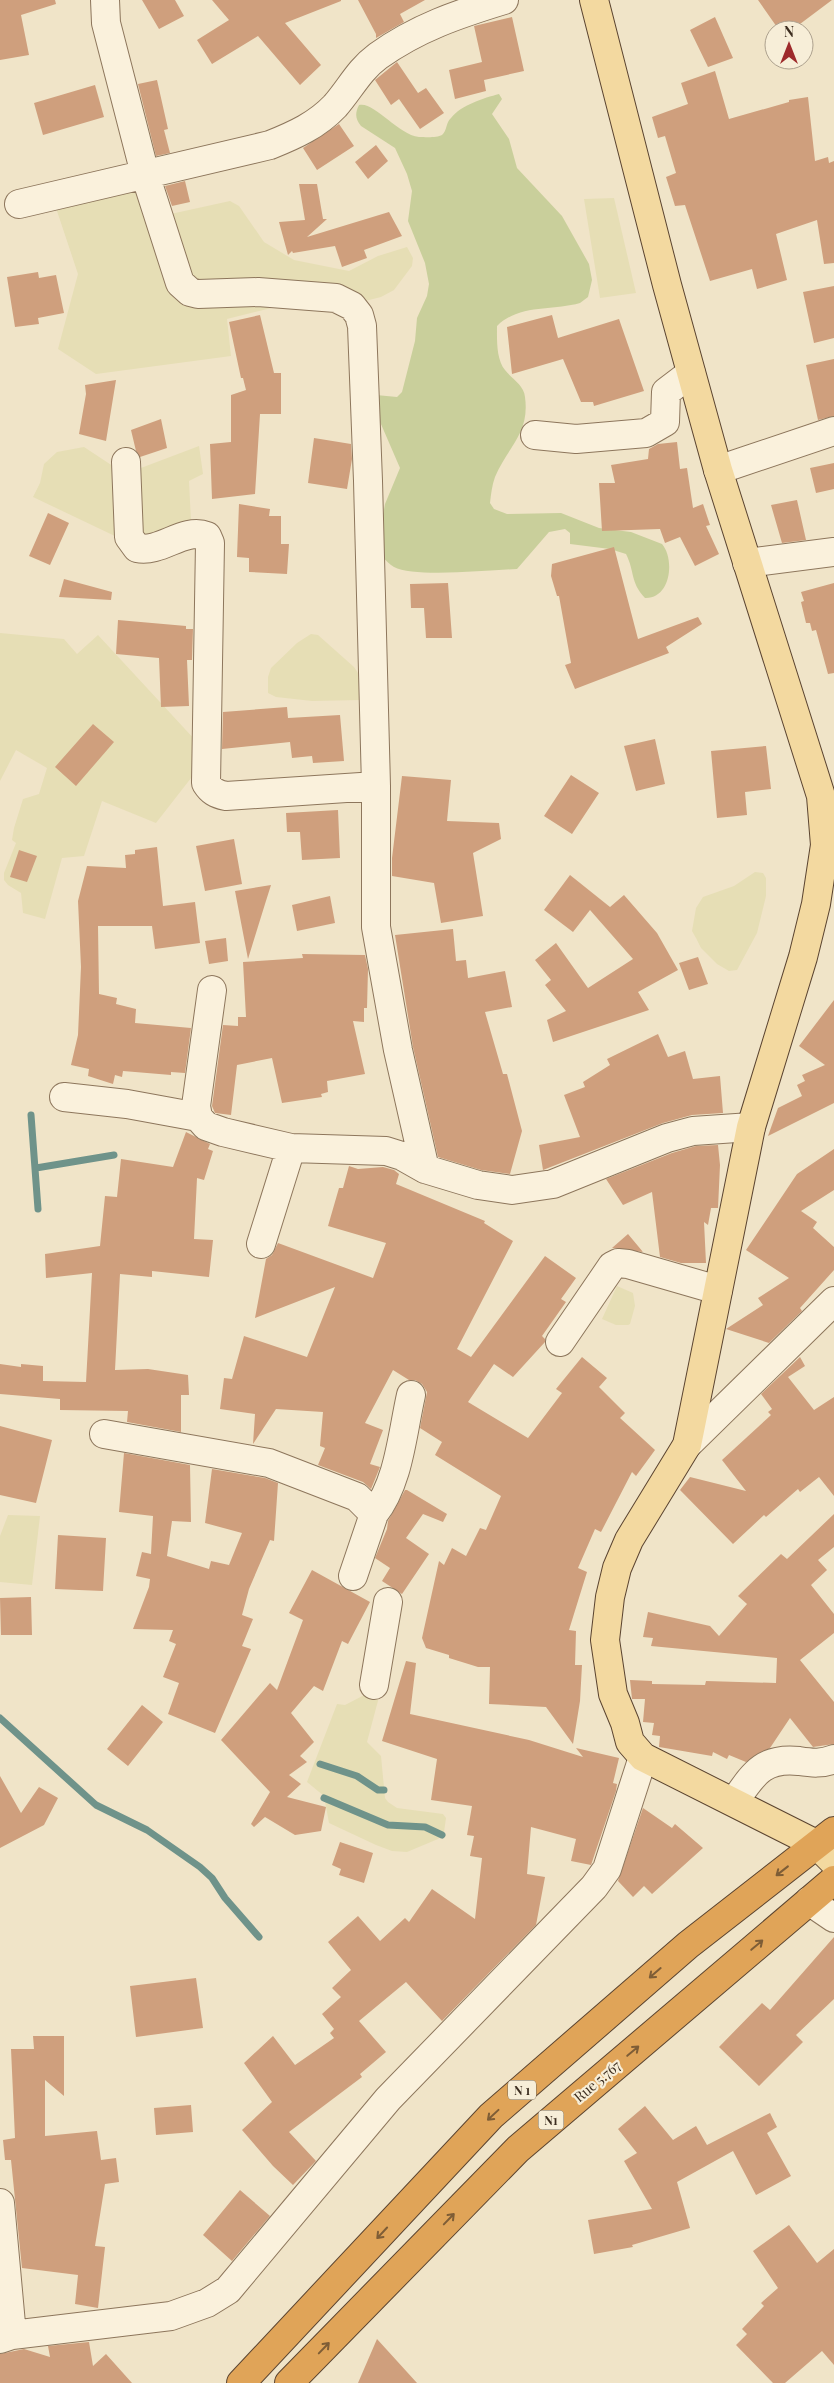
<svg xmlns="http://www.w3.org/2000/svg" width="834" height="2383" font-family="'Playfair Display',serif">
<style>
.farmland{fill:#e6deb5}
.green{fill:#c9cf9b}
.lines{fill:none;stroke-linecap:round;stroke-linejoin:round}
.stream{stroke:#6f938a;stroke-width:7}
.building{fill:#cf9f7d}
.minor-casing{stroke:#8d765c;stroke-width:30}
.major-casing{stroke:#5b4430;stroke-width:30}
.highway-casing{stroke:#5b4430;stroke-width:30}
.minor{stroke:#faf1dc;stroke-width:28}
.major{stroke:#f3d9a0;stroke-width:28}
.highway{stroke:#e0a458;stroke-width:28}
.oneway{stroke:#7e5d36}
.labels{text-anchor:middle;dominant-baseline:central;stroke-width:4.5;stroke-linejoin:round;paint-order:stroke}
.shield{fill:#f7eed8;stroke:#756857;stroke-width:1}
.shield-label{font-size:12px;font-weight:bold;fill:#3d2e20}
.street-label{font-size:14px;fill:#3d2e20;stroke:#f7eed8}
</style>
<rect width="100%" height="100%" fill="#f0e4c8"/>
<!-- farmland -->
<path class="farmland" d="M145 187 157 217 230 201 239 206 264 242 294 260 349 271 378 256 407 247 413 258 412 266 394 290 381 297 365 301 292 303 227 319 231 356 96 374 58 349 78 274 56 208Z
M614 198 636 293 600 298 584 199Z
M199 446 203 474 189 481 191 521 140 548 33 497 40 483 44 464 57 452 84 447 125 474Z
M0 633 64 639 77 654 98 635 209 755 156 823 102 801 84 856 62 858 45 919 23 913 21 893 8 885 4 880V873L16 843 12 840 14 828 23 799 39 794 47 768 16 750 0 781Z
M311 634 318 635 354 667 362 679 363 692 360 700 312 701 276 697 268 693V677L271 668 297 643Z
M755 872 763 873 766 878V896L757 933 737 970 729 971 717 964 701 948 696 938 692 931 696 908 703 897 734 886Z
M617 1286 633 1293 635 1306 630 1324 628 1325H616L602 1319Z
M8 1515 40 1516 32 1585 0 1582V1536Z
M374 1690 379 1697 367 1742 381 1756 385 1798 388 1802 397 1808 443 1814 446 1818 444 1832 438 1839 407 1852 392 1851 376 1845 329 1823 324 1796 307 1782 337 1704 345 1705Z"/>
<!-- green -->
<path class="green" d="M499 94 502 99 492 114 509 139 517 168 562 216 589 264 592 280 588 297 580 303C552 311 519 304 497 326 497 339 496 359 505 370 512 379 524 385 525 397 530 434 508 446 495 477 492 485 491 494 490 503L494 509 507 514 561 513 599 528 631 532 662 544C675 559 671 599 645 598 630 582 635 572 626 554L610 549 570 544V533L565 529 549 532 517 569C490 570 414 578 394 567 390 565 386 560 382 557L380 532 385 504 400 468 371 401 376 395 397 397 402 392 415 341 417 318 427 296 429 284 425 263 408 221 412 191 407 174 395 148 361 126C355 119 355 113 359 105 374 101 397 134 419 137 425 137 437 138 442 135 447 131 446 122 451 118 461 105 484 98 499 94Z"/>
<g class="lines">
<!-- stream -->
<path class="stream" d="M31 1115 38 1209
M36 1168 114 1155
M0 1718 96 1805 147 1830 200 1867 212 1878 225 1898 259 1937
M320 1764 357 1776 378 1790H384
M324 1798 388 1825 425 1827 442 1835"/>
</g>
<!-- building -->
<path class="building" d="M0 0H55L56 4 21 15 29 55 0 60Z
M142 0H175L184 16 159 29Z
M212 0H341V1L285 23 321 65 300 85 258 36 212 64 197 40 229 20Z
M358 0H425L400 14 404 22 376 38V34Z
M758 0H832L792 30H779Z
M512 17 524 71 484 80 486 91 455 99 449 70 482 62 474 26Z
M715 17 733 58 708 67 690 30Z
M397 62 418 93 426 88 444 113 420 129 399 99 391 105 375 80Z
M715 71 729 119 789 102V100L808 97 815 161 828 157 829 163 834 161V263L824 264 817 220 776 234 787 280 757 289 752 269 710 281 685 205 675 206 666 177 676 173 665 136 658 138 652 117 688 104 681 83Z
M157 80 168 129 164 130 170 153 156 156 138 84Z
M95 85 104 117 43 135 34 103Z
M339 124 354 146 317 170 303 148Z
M376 145 388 161 368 179 355 162Z
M185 181 190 202 172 206 165 186Z
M299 184H317L323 219H327L307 237 389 212 402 236 364 250 367 258 342 267 335 246 293 253 292 251 288 255 279 222 305 220Z
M38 272 39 278 56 275 64 313 38 318 39 324 15 327 7 277Z
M834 286V338L814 343 803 292Z
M260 315 274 373H281V414H260L255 494 212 499 210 444 231 442V395L246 390 243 378H241L229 322Z
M552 315 558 338 619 319 644 391 594 406 593 402H581L563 359 512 374 507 327Z
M834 359V416L818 420 806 365Z
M116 380 106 441 79 434 86 394 85 385Z
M161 419 167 448 140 457 136 451 131 430Z
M314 438 351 444 352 459 347 489 308 483Z
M677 442 680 469 687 468 693 508 703 504 710 525 706 526 719 554 695 566 680 537 665 543 660 529 602 531 599 483H615L611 465 648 459 649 449 658 444Z
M834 463V489L816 493 810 468Z
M797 500 806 540 782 543 771 505Z
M239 504 270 509 269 516H281V544H289L287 574 249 572V558L237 557Z
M48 513 69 523 50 565 29 556Z
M614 547 638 639 698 617 702 624 666 647 669 653 575 689 565 665 571 663 559 596H557L551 576 552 564Z
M64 579 112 592 111 600 59 597Z
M448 583 452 638H426L424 608H411L410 584Z
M834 583V673L828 674 816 630 812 631 810 623H806L801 602 804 601 801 592Z
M118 620 186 626V629H193L192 660H187L189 706 161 707 159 658 116 654Z
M287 707 288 718 340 715 344 761 313 763 312 756 292 758 290 742 222 749 223 712Z
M93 724 114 742 76 786 55 767Z
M655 739 665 784 636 791 624 746Z
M766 746 771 789 745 792 747 815 717 818 711 751Z
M571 775 599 793 572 834 544 816Z
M402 776 451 780 447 821 499 823 501 839 473 853 483 916 441 923 434 883 392 876V858Z
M338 810 340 858 302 860 300 832H287L286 813Z
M234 839 242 884 205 891 196 846Z
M157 847 163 906 195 902 200 943 155 949 152 926H98L99 994 117 998 116 1004 136 1009 135 1023 191 1028 185 1073 171 1072V1075L123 1071 122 1077 115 1075 113 1084 88 1076 89 1069 71 1065 78 1035 81 967 78 901 87 866 126 868 125 855 135 854V850Z
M19 850 37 856 27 882 10 877Z
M570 875 610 907 624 895 657 933 678 970 638 992 649 1010 553 1042 547 1020 566 1011 545 985 551 980 535 960 556 943 588 988 633 959 590 910 573 932 544 910Z
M271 885 265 904 248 959 235 891Z
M330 896 335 923 297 931 292 905Z
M453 929 456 961 466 960 468 978 505 971 512 1007 485 1012 503 1074H507L522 1131 510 1174 481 1170 438 1157 413 1047 395 935Z
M226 938 228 961 209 964 205 941Z
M302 954 365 955 368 969 367 1008H364V1022L353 1021 365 1074 327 1081 328 1092 321 1094 322 1097 282 1103 272 1058 237 1065 231 1115 215 1113 212 1106 223 1025 238 1026V1017H246L243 962 303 958Z
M698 957 708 984 689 990 679 963Z
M834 1000V1103L768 1136 778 1108 802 1096 797 1085 805 1081 802 1075 825 1065 799 1046Z
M658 1034 668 1057 685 1051 693 1079 720 1076 723 1113 692 1115 663 1123 543 1170 539 1145 580 1137 564 1095 585 1087 583 1082 610 1065 607 1059Z
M186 1132 210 1144 208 1149 213 1151 204 1180 197 1178 194 1239 213 1240 209 1277 152 1271V1277L120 1274 115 1370 148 1369 188 1375 189 1395H181V1432L127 1422 128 1411 60 1410V1399L0 1394V1364L21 1367V1364L43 1366V1381L86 1382 92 1273 46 1278 45 1254 100 1246 105 1196 117 1197 121 1159 173 1167Z
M718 1145 720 1165 718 1208H711L708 1225 704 1222 706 1263H681L660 1257 652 1192 623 1205 606 1179 672 1153 696 1146Z
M834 1149V1190L801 1211 817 1222 813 1228 834 1247V1270L800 1308 802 1311 769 1343 726 1329 763 1305 758 1298 789 1278 746 1250 797 1174Z
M349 1166 358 1169 383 1167 394 1170 399 1174 396 1184 485 1221 484 1223 513 1241 457 1349 471 1357 545 1256 576 1278 561 1299 566 1302 542 1336 545 1339V1342L513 1377 494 1364 468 1402 528 1438 562 1393 556 1389 582 1357 607 1378 599 1387 625 1413 620 1418 655 1450 636 1476 632 1472 601 1532 595 1529 578 1568 587 1572 569 1630 576 1631 575 1665H582L580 1701 573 1744 546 1707 489 1704 490 1667H478L449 1658V1655L426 1648 422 1638 439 1561 444 1565 452 1548 466 1556 480 1528 486 1530 501 1496 435 1455 442 1442 420 1428 427 1392 422 1384 415 1380H409L393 1370 365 1423 383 1430 370 1464 380 1467 371 1489 363 1482 318 1465 325 1448 320 1446 323 1412 276 1409 253 1444 255 1414 220 1409 224 1378 232 1379 244 1336 307 1357 335 1287 255 1318 266 1259 272 1255 278 1243 373 1278 386 1243 328 1226 339 1188H343Z
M628 1234 643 1252 612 1248Z
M800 1357 805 1366 788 1377 814 1410 834 1397V1496L819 1477 800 1492 798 1489 766 1517 764 1515 733 1544 680 1490 690 1477 746 1491 722 1460 771 1415 768 1412 772 1409 761 1394Z
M0 1426 52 1440 36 1503 0 1495Z
M124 1453 190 1465 191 1522 172 1521 167 1556 209 1569 211 1561 229 1565 242 1533 205 1523 212 1469 265 1478 278 1483 274 1541 270 1540 249 1589 242 1615 253 1619 242 1646 251 1649 215 1733 168 1714 179 1683 163 1677 176 1644 169 1641 173 1630 133 1629 149 1587 150 1579 136 1576 142 1552 151 1554 153 1516 119 1512Z
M405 1490H407L447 1514 443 1522 423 1514 406 1538 429 1554 402 1594 382 1581 390 1568 375 1558 387 1529 388 1521Z
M834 1514V1547L818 1560 827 1570 811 1585 834 1614V1633L800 1660 834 1702V1744L813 1747 790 1718 770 1748 746 1762 729 1755 727 1759 713 1752 712 1756 659 1747 660 1736 652 1735 654 1723 643 1722 645 1699H632L630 1680 652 1681V1684L705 1685 706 1681 776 1683 777 1658 651 1646 653 1638 643 1637 648 1612 710 1626 719 1636 747 1604 738 1596 781 1554 787 1559Z
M58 1535 106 1538 103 1591 55 1589Z
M312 1570 370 1602 348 1644 342 1641 323 1691 314 1686 291 1713 314 1742 300 1756 307 1762 289 1775 301 1784 287 1797 326 1807 321 1831 295 1835 265 1817 254 1827 251 1824 270 1792 221 1740 270 1683 277 1690 303 1620 289 1613Z
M31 1597 32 1635H1L0 1598Z
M406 1661 416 1663 410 1714 529 1740 583 1757 576 1748 619 1758 613 1783 617 1784 616 1791 591 1865 571 1861 576 1839 531 1827 527 1874 545 1877 536 1925 442 2021 406 1982 359 2021 386 2052 360 2074 362 2077 289 2132 316 2161 293 2185 273 2166 242 2130 272 2102 244 2063 273 2036 295 2065 334 2038 330 2033 334 2029 322 2014 341 1997 332 1988 351 1970 328 1942 358 1916 380 1941 405 1918 409 1922 432 1889 475 1919 482 1858 470 1856 474 1836 467 1835 472 1806 431 1800 437 1759 382 1741Z
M142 1705 163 1722 128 1766 107 1749Z
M0 1776 21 1813 39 1787 58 1798 44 1825 0 1848Z
M643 1808 672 1828 675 1824 703 1848 652 1894 644 1886 633 1897 618 1881Z
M340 1842 373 1853 364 1883 339 1875 341 1869 332 1865Z
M834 1937V1999L796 2035 803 2042 759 2086 719 2047 762 2003 770 2010Z
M196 1978 203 2028 136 2037 130 1986Z
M33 2036H64V2096L45 2080V2136L97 2131 101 2160 116 2158 119 2182 105 2184 95 2246 105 2247 98 2308 75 2304 78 2275 22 2268 11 2160H5L3 2140 15 2138 11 2049H34Z
M191 2105 193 2132 156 2135 154 2108Z
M645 2106 673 2140 696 2126 707 2145 770 2113 777 2127 767 2133 791 2176 756 2195 733 2151 677 2182 690 2228 632 2245 633 2247 594 2254 588 2220 652 2209 624 2161 637 2153 618 2129Z
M240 2190 270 2216 232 2261 203 2235Z
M789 2225 817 2263 834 2249V2365L822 2351 785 2383H773L736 2345 747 2334 742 2329 764 2306 761 2303 778 2288 753 2251Z
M377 2339 417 2383H358Z
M89 2342 93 2366 106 2354 132 2383H0V2354L24 2349 50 2357 48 2346Z"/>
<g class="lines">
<defs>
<path id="minor" d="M105 0 106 23 145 174 180 283 190 292 198 294 258 292 336 298 352 306 359 315 362 326 368 481 376 786V927L398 1050 425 1169
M19 204 270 145C295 135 317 125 335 106 350 89 359 70 378 56 417 28 458 14 504 0
M535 435 576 439 646 433 665 422 666 392 691 373
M126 462 129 537 137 548C162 553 183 527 207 536L210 543 206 783C211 791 216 794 226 796L376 786
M718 470 834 431
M747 563 834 552
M212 990 196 1106 198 1117 206 1126 223 1132 291 1148 386 1151 402 1156 425 1169 478 1185 512 1190 553 1184 667 1138 693 1131 751 1127
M64 1097 127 1104 198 1117
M261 1244 291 1148
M560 1342 612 1266 618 1263 628 1264 718 1290
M104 1434 269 1463 357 1497 374 1514 353 1576
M687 1445 834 1301
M374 1514C399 1482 402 1435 411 1395
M374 1685 388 1602
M734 1802C753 1775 762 1757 799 1761 812 1763 822 1764 834 1759
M809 1901 834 1918
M0 2203 12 2335
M0 2339 12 2335 171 2316 207 2303 228 2290 388 2099 594 1887 607 1869 643 1757"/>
<path id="major" d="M594 0 667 285 718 470 821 796 825 845 816 904 803 957 751 1127 687 1445 629 1540 617 1568 610 1597 605 1640 613 1694 625 1723 630 1742 643 1757 816 1844 834 1862"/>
<path id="highway" d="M241 2383 491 2116 688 1945 834 1831
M289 2383 518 2149 834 1880"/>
</defs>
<!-- minor casing -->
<use href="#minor" class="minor-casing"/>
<!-- major casing -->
<use href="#major" class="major-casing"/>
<!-- highway casing -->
<use href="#highway" class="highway-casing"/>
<!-- minor -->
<use href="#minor" class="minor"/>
<!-- major -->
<use href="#major" class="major"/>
<!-- highway -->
<use href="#highway" class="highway"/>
</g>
<!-- one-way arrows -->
<defs><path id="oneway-shaft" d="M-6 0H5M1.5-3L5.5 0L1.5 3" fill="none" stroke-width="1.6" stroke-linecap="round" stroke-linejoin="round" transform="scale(1.25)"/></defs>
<g class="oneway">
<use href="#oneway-shaft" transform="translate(782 1871) rotate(142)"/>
<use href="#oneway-shaft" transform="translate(757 1945) rotate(-40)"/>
<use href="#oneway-shaft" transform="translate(655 1973) rotate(139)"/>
<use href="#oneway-shaft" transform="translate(633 2051) rotate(-40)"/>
<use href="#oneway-shaft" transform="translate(493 2115) rotate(137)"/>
<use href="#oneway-shaft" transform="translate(449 2219) rotate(-46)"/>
<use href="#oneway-shaft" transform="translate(382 2233) rotate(133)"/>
<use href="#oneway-shaft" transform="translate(324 2348) rotate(-46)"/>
</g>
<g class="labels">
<!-- shield labels -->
<g class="shield">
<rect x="508" y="2080.5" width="28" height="19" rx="4"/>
<rect x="538.5" y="2110.5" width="25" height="19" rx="4"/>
</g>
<g class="shield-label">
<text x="522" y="2090">N 1</text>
<text x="551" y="2120">N1</text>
</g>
<!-- street labels -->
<g class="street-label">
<text transform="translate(597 2081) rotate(-40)">Rue 5.767</text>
</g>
</g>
<!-- north arrow -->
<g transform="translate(789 45)"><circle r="24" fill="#f7eed8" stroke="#ada18e"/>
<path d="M0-4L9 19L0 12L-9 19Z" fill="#9e2a2b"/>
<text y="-8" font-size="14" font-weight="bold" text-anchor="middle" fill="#3d2e20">N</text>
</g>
</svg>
